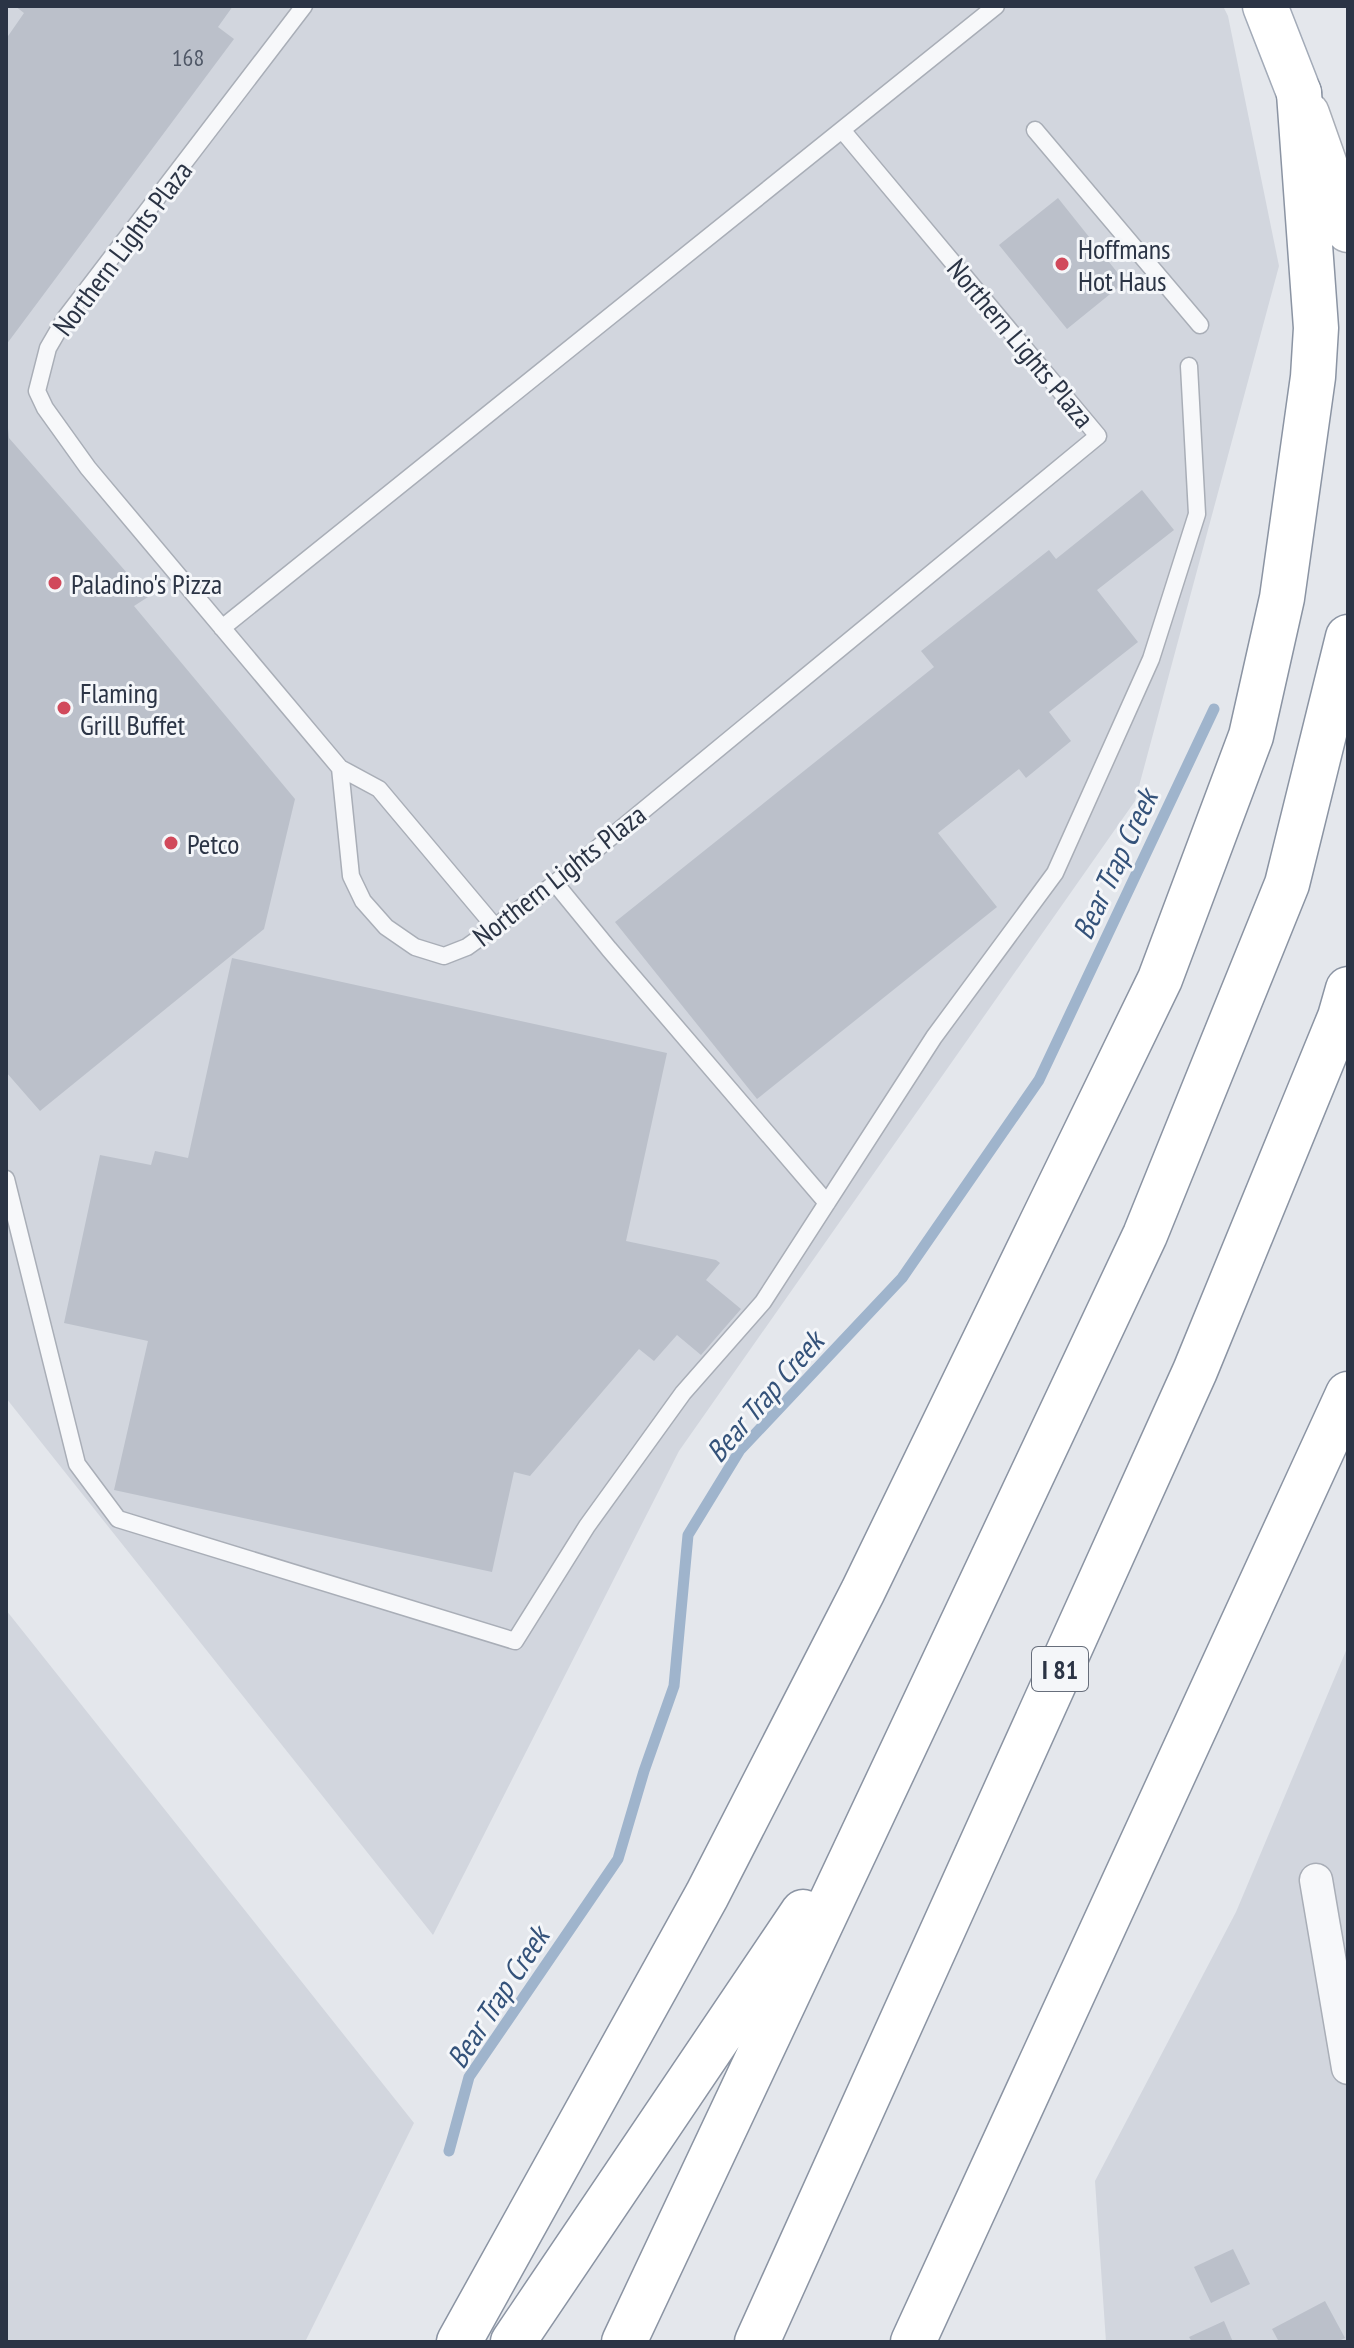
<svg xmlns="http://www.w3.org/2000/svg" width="1354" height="2348" font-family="'PT Sans Narrow',sans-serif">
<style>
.built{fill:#d2d6de}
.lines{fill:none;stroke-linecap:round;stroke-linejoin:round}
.stream{stroke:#9fb4cc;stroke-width:11}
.building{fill:#bbc0ca}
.service-casing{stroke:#a9aeb7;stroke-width:19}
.minor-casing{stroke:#a9aeb7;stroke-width:35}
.secondary-casing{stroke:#a9aeb7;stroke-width:47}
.primary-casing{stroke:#a3abb8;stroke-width:47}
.motorway-casing{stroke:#8b94a3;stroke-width:47}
.service{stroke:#f7f8fa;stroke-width:16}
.minor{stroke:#f7f8fa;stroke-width:32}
.secondary{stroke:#fff;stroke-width:44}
.primary{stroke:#fff;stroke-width:44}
.motorway{stroke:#fff;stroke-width:44}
.poi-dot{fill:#d1495b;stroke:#f4f6f9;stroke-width:3}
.labels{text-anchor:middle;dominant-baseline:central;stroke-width:6;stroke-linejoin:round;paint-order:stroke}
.number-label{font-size:24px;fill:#4f5766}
.shield{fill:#f4f6f9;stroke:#676e7b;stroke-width:2}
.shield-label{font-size:26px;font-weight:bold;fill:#2b3445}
.street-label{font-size:28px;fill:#2b3445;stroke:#f4f6f9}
.poi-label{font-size:28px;fill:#2b3445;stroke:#f4f6f9;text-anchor:start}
.water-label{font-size:30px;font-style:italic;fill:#34527a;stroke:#f4f6f9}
</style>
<rect width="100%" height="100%" fill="#e4e7ec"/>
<!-- built -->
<path class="built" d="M6 6H1223L1228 16 1279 266 1135 801 679 1451 433 1935 6 1398Z
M6 1610 414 2123 305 2342H6Z
M1348 1646V2342H1106L1095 2181 1236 1912Z"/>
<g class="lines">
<!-- stream -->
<path class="stream" d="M449 2151 469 2077 618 1859 644 1771 674 1686 688 1535 740 1450 902 1278 1039 1080 1214 709"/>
</g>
<!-- building -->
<path class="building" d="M15 6H233L218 27 234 39 6 345V39L24 13Z
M1058 198 1125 282 1067 329 999 245Z
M8 428 9 438 148 597 134 606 295 799 264 929 40 1111 6 1072V429Z
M1142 490 1174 530 1097 590 1138 642 1049 712 1071 741 1026 778 1019 769 938 833 997 907 757 1099 615 922 934 667 921 651 1049 550 1056 559Z
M232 958 667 1053 626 1241 716 1260 720 1263 706 1280 741 1309 701 1355 677 1335 654 1361 639 1349 530 1476 514 1472 492 1572 114 1490 148 1341 64 1323 100 1155 151 1165 155 1151 188 1158Z
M1233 2249 1250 2284 1211 2303 1194 2267Z
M1325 2301 1345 2338 1337 2342H1279L1272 2329Z
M1224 2321 1233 2342H1192L1189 2337Z"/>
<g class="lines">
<defs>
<path id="service" d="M304 6 66 317 48 348 37 391 45 408 88 468 340 768 351 876 363 901 386 927 415 947 444 956 467 947 549 888 1098 436 842 130
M1035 130 1200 325
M222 628 996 6
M340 768 379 789 495 927
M555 883 609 949 827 1203
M6 1179 77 1464 118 1519 515 1641 587 1526 683 1393 763 1302 934 1037 1055 873 1151 659 1197 514 1189 366"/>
<path id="minor" d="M1316 1880 1348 2068"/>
<path id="secondary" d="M1307 114 1348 230"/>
<path id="primary" d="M1265 6 1299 93"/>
<path id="motorway" d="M459 2342 707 1895 863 1591 1160 979 1251 736 1282 598 1313 377 1316 328 1299 93
M513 2342 803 1912
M624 2342 1145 1235 1287 884 1348 637
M757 2342 1195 1371 1340 1017 1348 989
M913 2342 1348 1394"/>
</defs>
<!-- service casing -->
<use href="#service" class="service-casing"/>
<!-- minor casing -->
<use href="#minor" class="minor-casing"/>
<!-- secondary casing -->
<use href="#secondary" class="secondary-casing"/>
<!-- primary casing -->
<use href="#primary" class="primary-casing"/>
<!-- motorway casing -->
<use href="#motorway" class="motorway-casing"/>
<!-- service -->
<use href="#service" class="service"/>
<!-- minor -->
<use href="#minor" class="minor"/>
<!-- secondary -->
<use href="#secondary" class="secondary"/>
<!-- primary -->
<use href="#primary" class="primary"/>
<!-- motorway -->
<use href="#motorway" class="motorway"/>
</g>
<!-- markers -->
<g class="poi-dot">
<circle cx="1062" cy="264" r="8"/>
<circle cx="55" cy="583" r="8"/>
<circle cx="64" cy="708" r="8"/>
<circle cx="171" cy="843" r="8"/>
</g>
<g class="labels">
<!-- number labels -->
<g class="number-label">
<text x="188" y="57">168</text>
</g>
<!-- shield labels -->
<rect class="shield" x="1032" y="1647" width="56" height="44" rx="6"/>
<g class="shield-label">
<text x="1060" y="1669">I 81</text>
</g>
<!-- street labels -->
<g class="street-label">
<text transform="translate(122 248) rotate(-53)">Northern Lights Plaza</text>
<text transform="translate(1021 343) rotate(50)">Northern Lights Plaza</text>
<text transform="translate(559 875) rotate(-38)">Northern Lights Plaza</text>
</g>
<!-- poi labels -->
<g class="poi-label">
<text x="1078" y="248">Hoffmans<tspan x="1078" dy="32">Hot Haus</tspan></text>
<text x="71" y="583">Paladino's Pizza</text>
<text x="80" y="692">Flaming<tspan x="80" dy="32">Grill Buffet</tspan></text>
<text x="187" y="843">Petco</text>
</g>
<!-- water labels -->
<g class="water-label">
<text transform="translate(1114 864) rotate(-65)">Bear Trap Creek</text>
<text transform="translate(764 1396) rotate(-49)">Bear Trap Creek</text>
<text transform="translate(497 1997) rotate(-57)">Bear Trap Creek</text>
</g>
</g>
<!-- border -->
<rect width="1354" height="2348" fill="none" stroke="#2b3445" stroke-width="16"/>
</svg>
